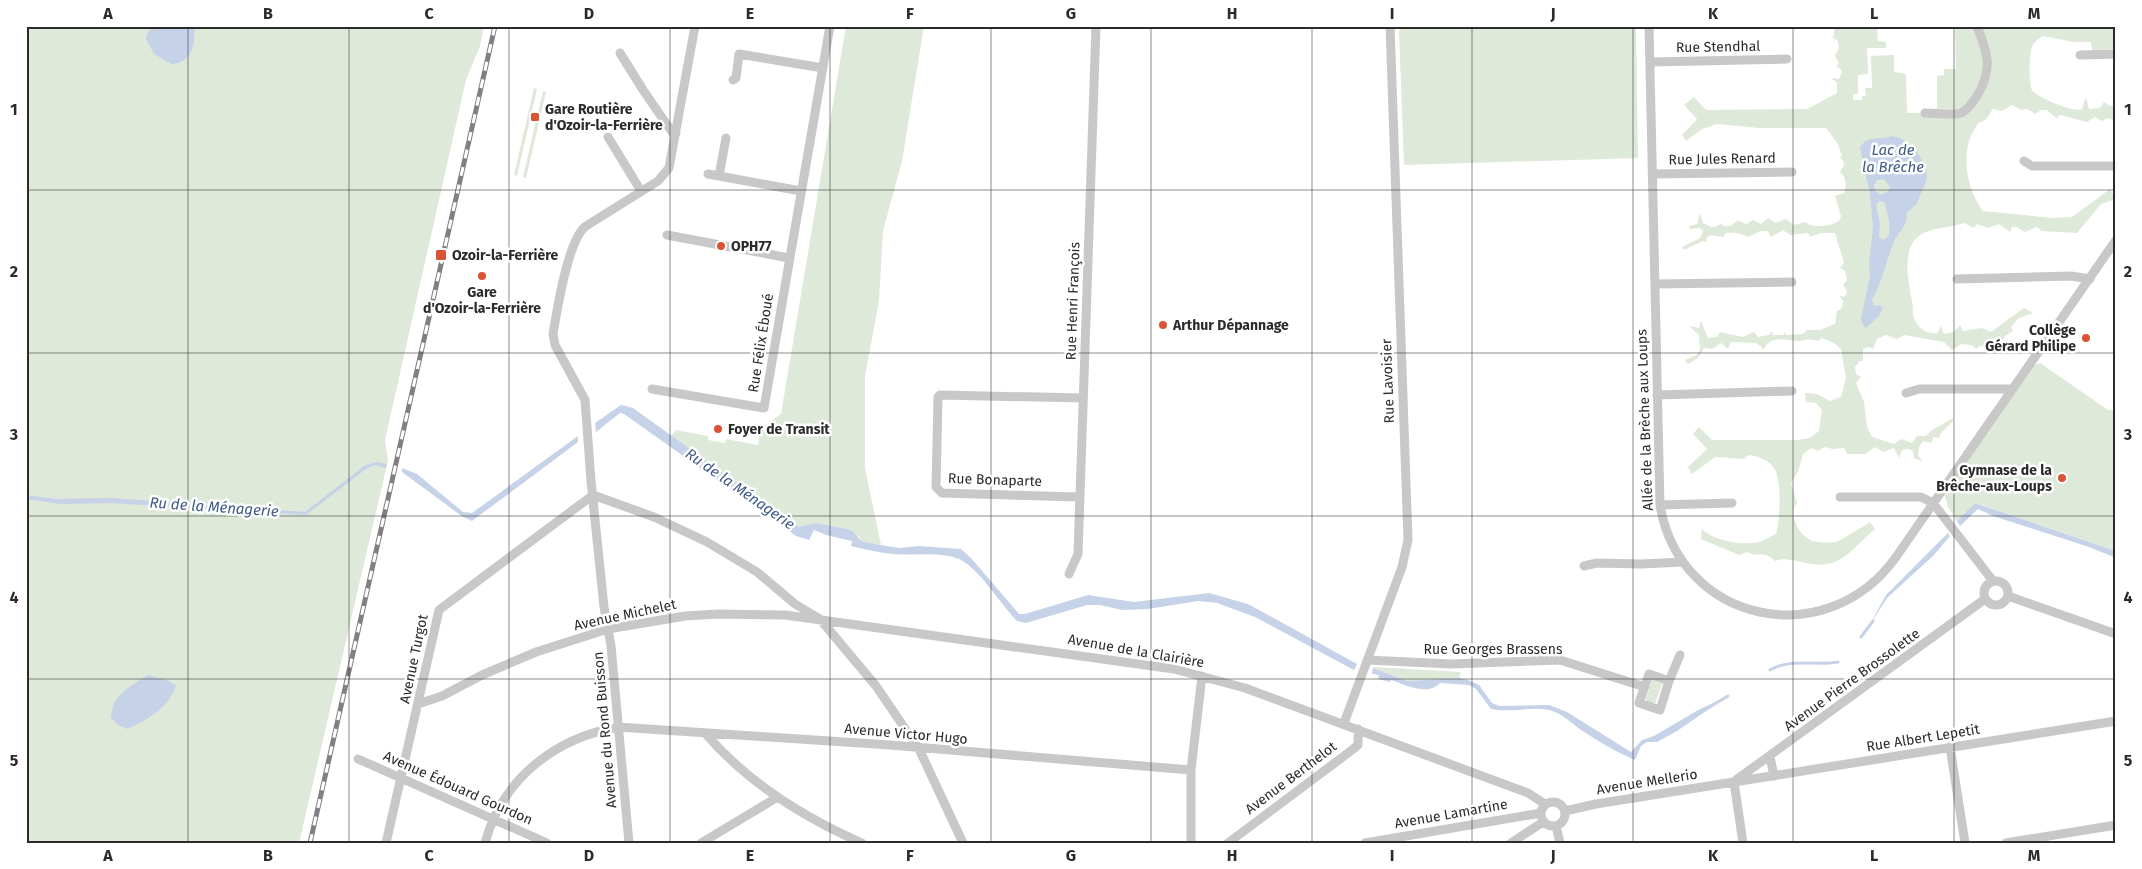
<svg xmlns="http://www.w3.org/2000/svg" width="2142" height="869" font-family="'Fira Sans',sans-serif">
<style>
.green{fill:#dee9d9}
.water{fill:#c6d2e8;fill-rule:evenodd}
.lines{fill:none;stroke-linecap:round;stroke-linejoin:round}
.stream{stroke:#c6d2e8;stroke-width:3}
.minor{stroke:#c8c8c8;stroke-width:9}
.rail-casing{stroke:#808080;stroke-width:5}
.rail{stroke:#fff;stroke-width:3;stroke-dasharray:9;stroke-linecap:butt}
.grid{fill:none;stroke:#2b2b2b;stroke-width:1;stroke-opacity:0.55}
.poi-dot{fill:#db5335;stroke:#fff;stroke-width:2}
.labels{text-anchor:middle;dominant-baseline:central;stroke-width:5;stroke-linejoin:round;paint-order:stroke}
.street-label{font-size:14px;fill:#2b2b2b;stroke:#fff}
.poi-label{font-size:14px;font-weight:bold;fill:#2b2b2b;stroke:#fff;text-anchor:start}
.water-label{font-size:15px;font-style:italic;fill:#3f5988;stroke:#fff}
.neatline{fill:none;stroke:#2b2b2b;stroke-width:2}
.grid-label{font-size:16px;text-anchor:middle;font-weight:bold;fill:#2b2b2b}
</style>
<rect width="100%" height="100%" fill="#fff"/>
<!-- green -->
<path class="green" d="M26 26H484L480 46 466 80 385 440 388 461 386 469 299 843H26Z
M846 26H924L902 161 883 231 879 301 865 376V468L881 545 863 543 859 536 816 523 799 528 671 436 676 430 708 436V440L725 443 726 439 758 445 761 428 781 414Z
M1403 26H1636L1638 158 1404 165 1399 31Z
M1835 26H1877L1878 41 1886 42V48H1867L1868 74 1858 75V94H1853V100H1862V96H1866L1865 88H1872L1871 56 1894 55V72L1906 74 1907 113H1937V76L1944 75V69H1956L1955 26H2116V49L2092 50 2091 42H2074L2043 36C2037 40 2032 43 2031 51 2029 56 2029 87 2032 90 2038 98 2074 113 2082 109L2085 99 2087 100 2089 109 2100 108 2104 102 2110 106 2116 105V121L2107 118 2102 121 2095 117 2087 122 2061 115 2058 116 2057 119 2047 110H2041L2035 114 2028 109 2021 110 2012 105 2002 111 1993 109C1990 112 1989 117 1986 119 1983 122 1979 122 1977 125 1959 150 1966 189 1983 211L2053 218 2072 217 2110 189 2116 199 2101 204 2077 233 2041 231 2037 227 2025 232 2017 227H2012L2010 232 1999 224 1988 228 1977 224 1974 228 1964 223C1952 227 1941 227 1929 231 1897 240 1909 283 1913 307 1911 321 1922 335 1937 333L1941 326 1944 334 1954 332 1960 325 1963 331 1982 328 1991 332 2024 308 2033 313 2019 318 2011 327 2013 331 2005 336 1998 349 1980 346 1976 349 1972 345 1961 344 1952 350 1944 342 1904 335 1897 339 1886 335 1877 339 1873 349 1869 347 1863 349V361H1860L1855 367 1856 374 1861 377 1856 383 1864 402 1867 427 1872 437 1894 444 1901 439 1912 443 1917 436H1926L1932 430 1953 418V421L1941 433 1939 438 1934 437 1931 443 1923 441 1919 447 1918 455 1923 462 1914 458 1913 451 1908 449 1902 450 1899 458 1894 448 1883 452 1875 447 1865 454H1847L1844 448 1833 449 1824 447 1818 451 1811 448 1803 454 1798 472 1791 483 1797 503C1787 514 1800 537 1813 541 1819 543 1830 543 1836 542 1840 541 1864 526 1870 522L1875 529C1851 549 1841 571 1806 563 1795 561 1786 557 1775 561 1769 555 1763 553 1754 555L1747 552 1739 555 1701 539 1702 529C1713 541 1747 547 1762 541 1767 539 1771 536 1776 534 1780 520 1782 483 1775 470 1770 460 1758 456 1748 455L1744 459 1715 457 1692 474 1688 467 1707 449 1693 434 1699 427 1712 440H1797L1810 438 1819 431 1822 410 1816 403 1806 402 1805 393 1817 394 1830 401 1841 397 1846 378 1841 349 1834 343 1822 338 1818 341C1805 337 1804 342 1795 341 1781 339 1771 336 1763 350L1761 346 1756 343 1731 342 1728 349 1721 343 1712 349 1704 348 1698 358 1688 364 1685 360 1697 355 1700 350 1699 335 1689 326 1699 328 1701 321 1708 338 1717 337 1720 332 1743 337 1754 332 1758 337 1769 335 1772 331 1773 335H1783L1785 332 1786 335 1803 334 1807 330H1820L1835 324 1837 311 1842 308 1843 301 1839 295 1844 297 1847 293 1846 289 1843 285 1847 280 1845 271 1840 268 1844 263 1835 233H1821L1810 237 1808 233 1790 235 1783 230 1771 237 1768 231H1760L1748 237C1743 233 1732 232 1726 233L1723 237 1711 235 1707 237 1706 242 1703 241 1684 250 1682 247 1700 238 1703 231 1700 228 1690 229 1689 226 1697 224 1700 213 1703 223 1712 227 1718 226 1721 223 1723 226H1731L1738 220 1746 224 1753 220 1761 224 1768 218 1775 223 1786 219 1794 225 1805 222C1814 229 1831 226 1839 221L1841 216 1835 196 1844 193C1847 185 1846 177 1840 172L1844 165 1843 160 1839 157 1842 156 1838 144 1826 128H1759L1717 124 1702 129 1686 141 1682 135 1697 119 1684 105 1694 97 1706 110 1807 109 1837 93V83L1831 78 1839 79 1842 72 1840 68 1836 67 1839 63 1835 56 1839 48 1838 41 1833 38Z
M534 88 537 89 517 176 514 175Z
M543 91 546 92 526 178 523 177Z
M2040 363 2108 410H2116V551L1976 503 1957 521 1948 507 1943 489 2031 366Z
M1374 667 1461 672 1459 678 1407 681 1373 668Z
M1652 680 1662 684 1655 704 1645 701Z"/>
<!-- water -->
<path class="water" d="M155 26 194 27C196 44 191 64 171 64L154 54 146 39 148 32Z
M1892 136C1909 137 1928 162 1927 179L1916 205 1907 212C1907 230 1898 230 1893 244 1886 262 1882 282 1872 300L1874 306 1879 305 1883 308 1879 316 1866 328 1862 324 1861 318 1870 277 1869 264 1873 227 1870 194 1860 148C1865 135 1881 140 1892 136ZM1884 179 1890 187 1888 191 1882 195 1875 191 1874 185 1877 180ZM1880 201 1885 203 1889 221V235L1884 240 1879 237 1880 224 1876 205Z
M621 405 633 408 799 527 816 523 851 530 863 542 899 548 918 546 961 549 971 558 1019 614H1025L1088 595 1134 602 1209 593 1248 604 1357 664 1354 670 1255 617 1217 603 1198 601 1148 609 1122 610 1100 605H1087L1026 623 1017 621C1001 605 979 568 959 559 939 551 914 556 893 554 879 553 865 549 851 546L852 541 826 535 814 530 809 540 796 536 624 414 620 413 596 432 595 423Z
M578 436V442L472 521 463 517 402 472V468L417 474 463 512 472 513Z
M376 462 387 464 386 468 374 465 366 469 306 515 111 503 61 504 26 499V495L56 499 112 498 305 512 364 466Z
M1975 503 2116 551V558L2089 547 1993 516 1978 509 1960 526 1957 521Z
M1948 533 1950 536 1934 555 1887 598 1869 626 1886 595Z
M1373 668 1407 681 1459 678 1468 680 1479 685 1492 703 1499 706 1549 705 1567 712 1631 752 1642 740 1654 736 1698 710 1728 696 1677 731 1657 742H1647L1641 746 1635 760C1616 752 1598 741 1581 730 1570 722 1562 713 1549 710 1531 706 1512 713 1491 709L1476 689 1469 685 1440 683C1428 697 1403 684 1391 680L1390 682 1378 679 1379 675 1372 674Z
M148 675 169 681 176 686C168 709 148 719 128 729L118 725 111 718C112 694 130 687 148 675Z"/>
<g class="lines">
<!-- stream -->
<path class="stream" d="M1861 637 1873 621
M1770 670C1791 658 1815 666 1838 662
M1703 711 1728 696"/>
<!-- minor -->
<path class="minor" d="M1649 26 1660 505C1680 624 1827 654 1896 557L2116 240
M620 53 643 90 672 132 676 133
M2080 55 2116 54
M1650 62 1787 59
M733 80 736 78 739 54 823 68
M1925 113C1935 113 1952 116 1961 113 1968 110 1973 102 1977 96 1993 69 1988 54 1977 26
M608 137 641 191
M726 138 719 176 801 191
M2024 161 2032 166H2116
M708 174 719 176
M1652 174 1792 172
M667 235 789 258
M1957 279 2071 276 2090 279
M1655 284 1792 282
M652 389 764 408 830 26
M1906 393 1919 389H2013
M1657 395 1792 391
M593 495 654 517 707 542 757 572 795 604 820 619 876 686 919 749 963 843
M1080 497 942 493 936 487 938 397 940 395 1083 398
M1840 497H1921L1933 503 1993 581
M1660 505 1732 503
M1584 566 1597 563 1641 564 1683 562
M1069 574 1078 554 1096 26
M1984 593a12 12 0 1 1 24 0a12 12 0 1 1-24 0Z
M2008 596 2116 634
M1367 660 1451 664 1560 660 1645 687
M1649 674 1669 681 1660 710 1639 703Z
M1669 681 1680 655
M418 704 442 696 482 675 536 652 608 629 685 616 718 614 785 615 1174 669 1245 688 1528 793 1545 804
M1344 723 1402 567 1408 540 1390 26
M706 734C748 783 803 817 862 843
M1950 747 1965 843
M1770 757 1774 776
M358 759 547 843
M1736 780 1985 599
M1734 782 1743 843
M1541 814a12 12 0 1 1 24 0a12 12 0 1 1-24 0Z
M1565 811 1596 804 2116 721
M1556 826 1560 843
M386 843 439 610 593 495
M485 843C502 779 555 738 618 727L890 745 1191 770
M629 843 611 646 604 607 591 481 585 400 555 345 553 334C557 310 568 239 586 226L658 181 669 168 695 26
M701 843 776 798
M1191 843V770L1202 676
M1228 843 1352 750 1358 745V729
M1365 843 1541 813
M1511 843 1543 822
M2006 843 2116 825"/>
<defs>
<path id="rail" d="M310 843 495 26"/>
</defs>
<!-- rail casing -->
<use href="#rail" class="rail-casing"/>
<!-- rail -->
<use href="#rail" class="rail"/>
</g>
<!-- grid -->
<path class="grid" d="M188 26V843M349 26V843M509 26V843M670 26V843M830 26V843M991 26V843M1151 26V843M1312 26V843M1472 26V843M1633 26V843M1793 26V843M1954 26V843M26 190H2116M26 353H2116M26 516H2116M26 679H2116"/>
<!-- markers -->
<g class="poi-dot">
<rect x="530" y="112" width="10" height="10" rx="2.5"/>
<circle cx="721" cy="246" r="5"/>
<rect x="435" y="249" width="12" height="12" rx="2.5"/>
<circle cx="482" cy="276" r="5"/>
<circle cx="1163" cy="325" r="5"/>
<circle cx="2086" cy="338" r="5"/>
<circle cx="718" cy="429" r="5"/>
<circle cx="2062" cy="478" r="5"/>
</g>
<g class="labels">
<!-- street labels -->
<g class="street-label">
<text transform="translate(1718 47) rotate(-1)">Rue Stendhal</text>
<text transform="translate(1722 159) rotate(-1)">Rue Jules Renard</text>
<text transform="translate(1073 301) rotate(-88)">Rue Henri François</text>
<text transform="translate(761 343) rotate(-81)">Rue Félix Éboué</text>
<text transform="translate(1388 381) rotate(-92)">Rue Lavoisier</text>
<text transform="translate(1645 420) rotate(-92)">Allée de la Brèche aux Loups</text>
<text transform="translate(995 480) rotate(2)">Rue Bonaparte</text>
<text transform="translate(625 615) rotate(-12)">Avenue Michelet</text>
<text x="1493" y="649">Rue Georges Brassens</text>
<text transform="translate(1136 651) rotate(10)">Avenue de la Clairière</text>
<text transform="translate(414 659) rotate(-78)">Avenue Turgot</text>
<text transform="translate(1852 680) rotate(-36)">Avenue Pierre Brossolette</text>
<text transform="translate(605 730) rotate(-95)">Avenue du Rond Buisson</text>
<text transform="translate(906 734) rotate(5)">Avenue Victor Hugo</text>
<text transform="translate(1923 738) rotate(-9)">Rue Albert Lepetit</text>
<text transform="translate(1291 778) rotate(-37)">Avenue Berthelot</text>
<text transform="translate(1647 782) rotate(-9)">Avenue Mellerio</text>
<text transform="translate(458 788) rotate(24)">Avenue Édouard Gourdon</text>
<text transform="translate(1451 814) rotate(-10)">Avenue Lamartine</text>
</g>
<!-- poi labels -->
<g class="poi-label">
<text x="545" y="109">Gare Routière<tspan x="545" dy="16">d'Ozoir-la-Ferrière</tspan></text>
<text x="731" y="246">OPH77</text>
<text x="452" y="255">Ozoir-la-Ferrière</text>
<text x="482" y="292" text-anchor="middle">Gare<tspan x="482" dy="16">d'Ozoir-la-Ferrière</tspan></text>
<text x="1173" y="325">Arthur Dépannage</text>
<text x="2076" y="330" text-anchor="end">Collège<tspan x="2076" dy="16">Gérard Philipe</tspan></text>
<text x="728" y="429">Foyer de Transit</text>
<text x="2052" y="470" text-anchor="end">Gymnase de la<tspan x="2052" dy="16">Brêche-aux-Loups</tspan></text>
</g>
<!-- water labels -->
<g class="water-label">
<text x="1893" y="150">Lac de<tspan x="1893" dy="17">la Brêche</tspan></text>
<text transform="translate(740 489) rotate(35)">Ru de la Ménagerie</text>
<text transform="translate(214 507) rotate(4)">Ru de la Ménagerie</text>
</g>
</g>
<!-- border -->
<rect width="2142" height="869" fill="none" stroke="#ffffff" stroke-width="55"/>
<rect x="28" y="28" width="2086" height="814" class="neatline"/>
<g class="grid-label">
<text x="108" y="19">A</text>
<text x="268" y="19">B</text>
<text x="429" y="19">C</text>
<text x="589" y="19">D</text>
<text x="750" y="19">E</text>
<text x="910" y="19">F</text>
<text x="1071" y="19">G</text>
<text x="1232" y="19">H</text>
<text x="1392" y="19">I</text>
<text x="1553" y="19">J</text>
<text x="1713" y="19">K</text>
<text x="1874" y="19">L</text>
<text x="2034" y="19">M</text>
<text x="14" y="115">1</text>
<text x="2128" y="115">1</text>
<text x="14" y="277">2</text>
<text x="2128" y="277">2</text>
<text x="14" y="440">3</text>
<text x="2128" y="440">3</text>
<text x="14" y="603">4</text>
<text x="2128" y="603">4</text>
<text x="14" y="766">5</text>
<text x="2128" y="766">5</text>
<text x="108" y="861">A</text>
<text x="268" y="861">B</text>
<text x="429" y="861">C</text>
<text x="589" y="861">D</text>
<text x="750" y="861">E</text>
<text x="910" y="861">F</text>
<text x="1071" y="861">G</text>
<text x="1232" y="861">H</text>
<text x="1392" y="861">I</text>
<text x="1553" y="861">J</text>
<text x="1713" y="861">K</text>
<text x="1874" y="861">L</text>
<text x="2034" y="861">M</text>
</g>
</svg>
